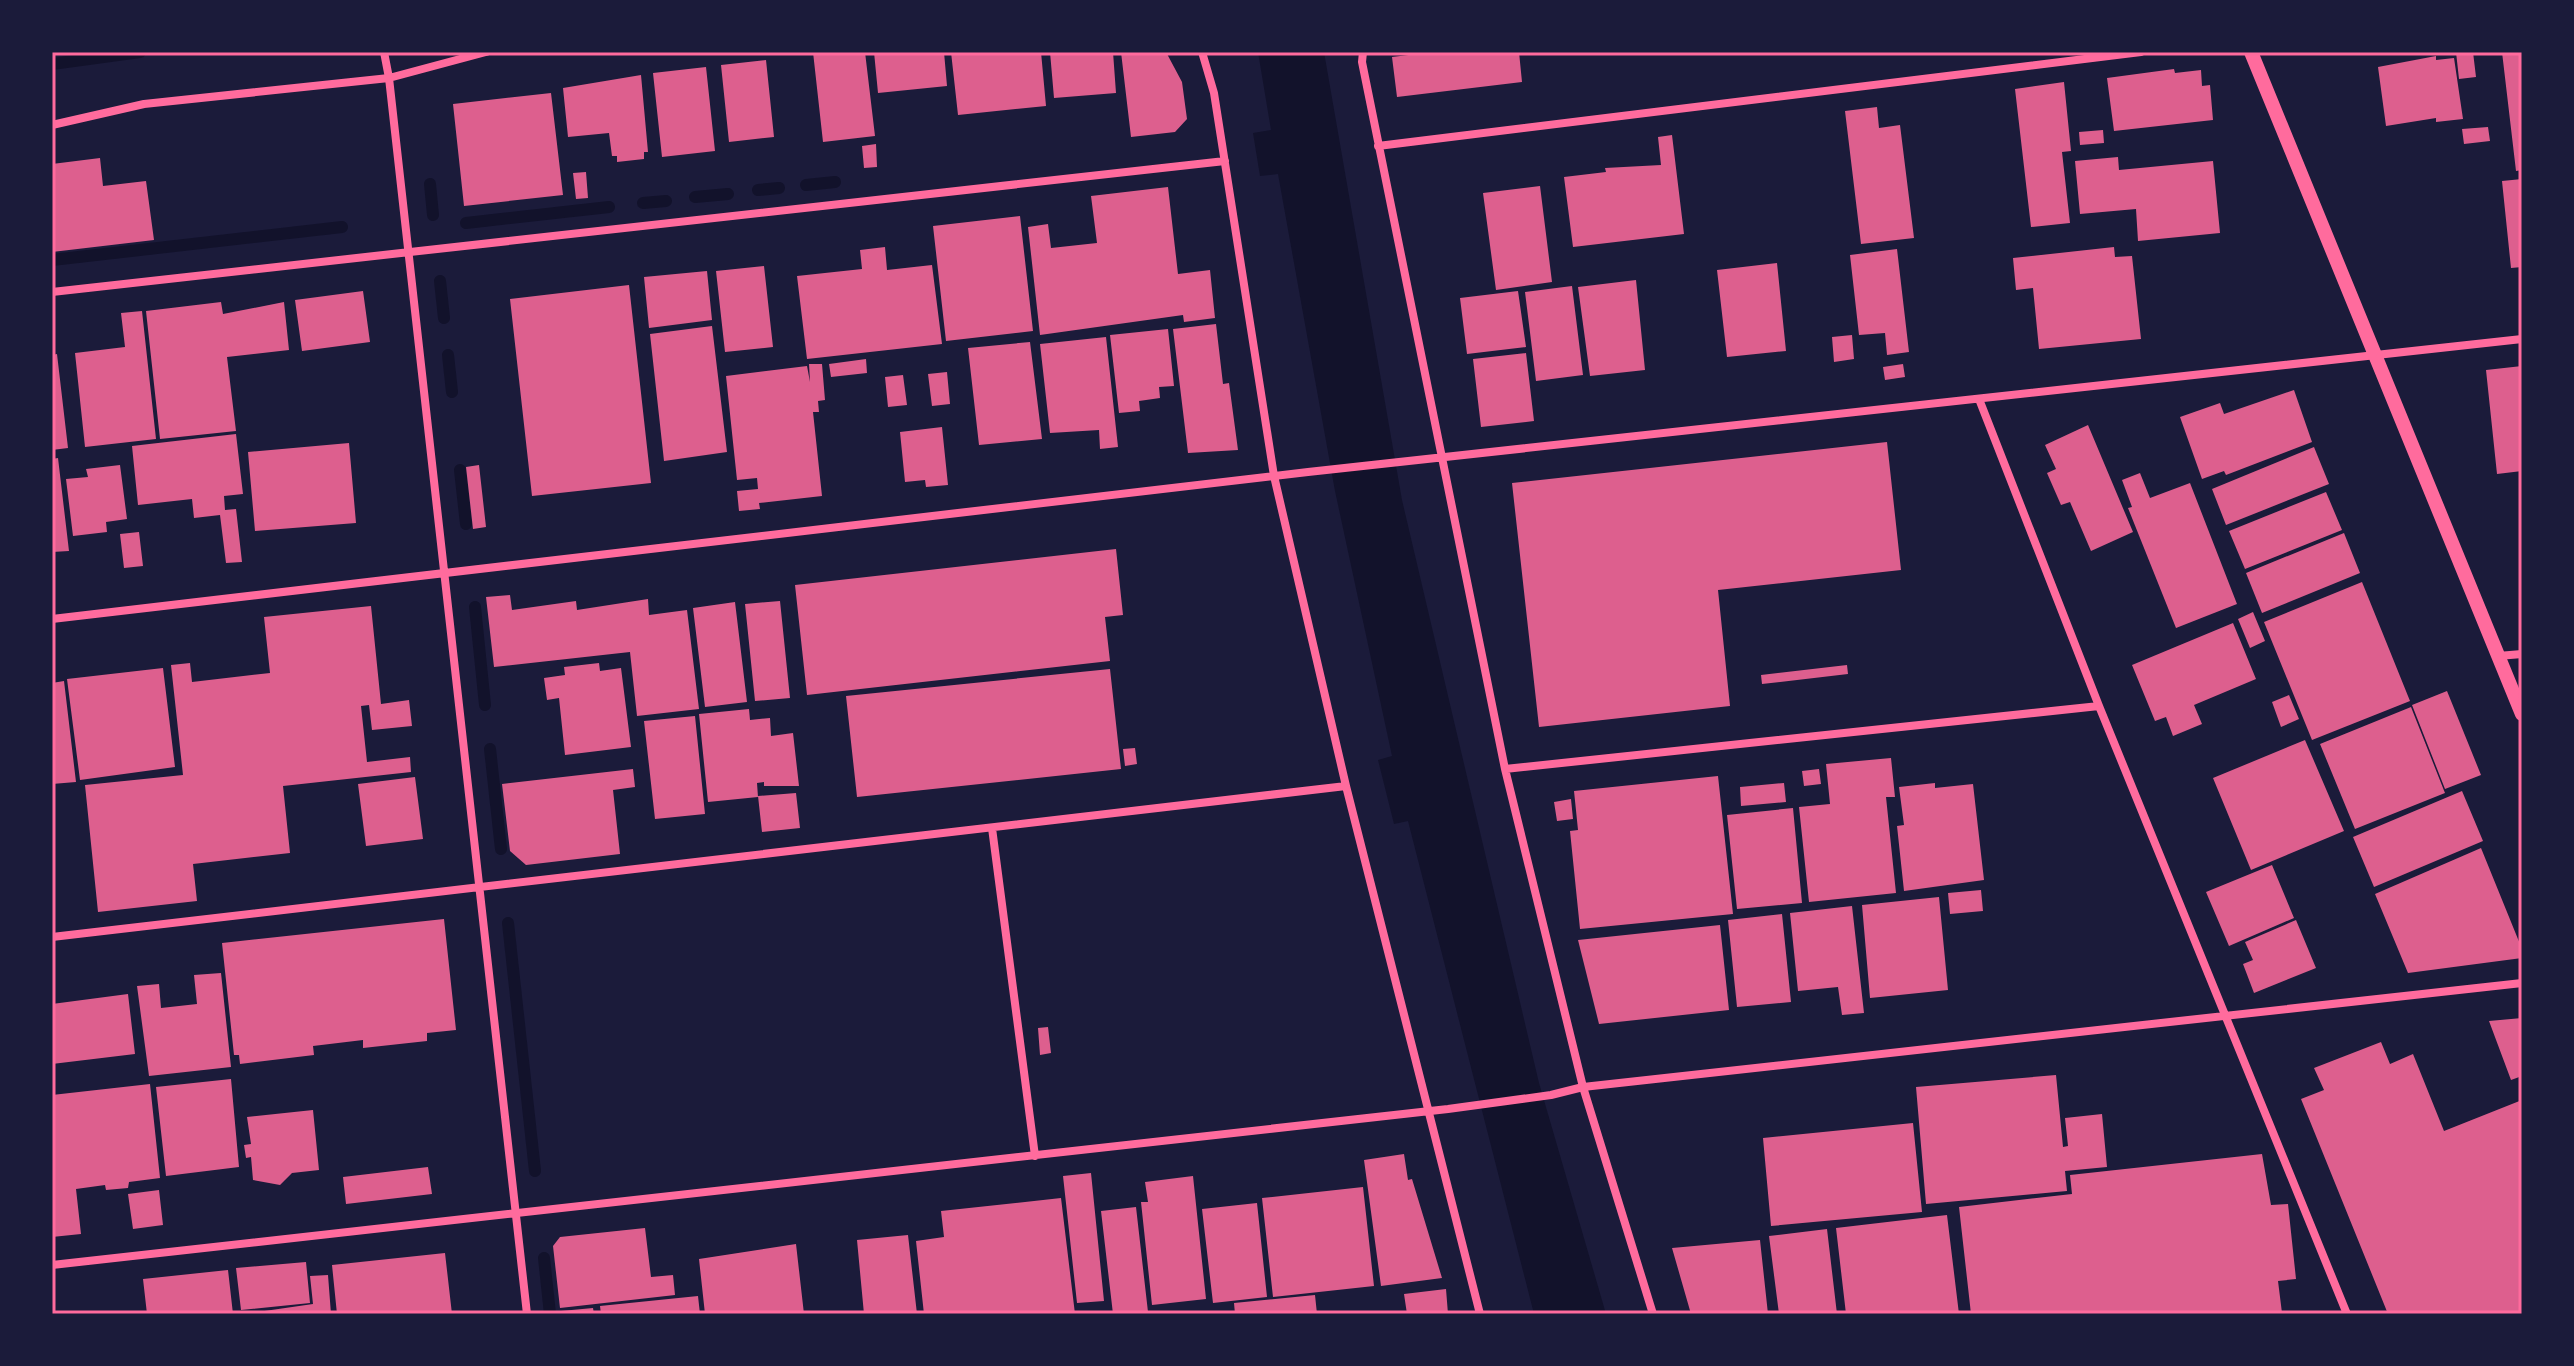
<svg xmlns="http://www.w3.org/2000/svg" width="2574" height="1366" font-family="Montserrat,sans-serif">
<style>
.water{fill:#12122b}
.lines{fill:none;stroke-linecap:round;stroke-linejoin:round}
.stream{stroke:#12122b;stroke-width:12}
.building{fill:#dd5f8e}
.minor{stroke:#ff6b9d;stroke-width:8}
.tertiary{stroke:#ff6b9d;stroke-width:14}
.neatline{fill:none;stroke:#ff6b9d;stroke-width:3}
</style>
<rect width="100%" height="100%" fill="#1b1b3a"/>
<!-- water -->
<path class="water" d="M1258 52H1324L1402 500 1539 1083 1606 1314H1534L1408 821 1394 824 1378 760 1392 756 1335 491 1278 174 1260 176 1253 133 1271 130Z"/>
<g class="lines">
<!-- stream -->
<path class="stream" d="M52 64 140 52
M430 184 433 215
M806 185 835 182
M758 190 779 188
M695 197 728 194
M643 203 666 201
M466 223 609 207
M52 260 342 227
M440 281 444 318
M448 355 452 392
M460 470 466 524
M475 607 485 705
M490 749 501 849
M508 923 535 1171
M544 1258 550 1314"/>
</g>
<!-- building -->
<path class="building" d="M813 52H865L875 136 823 142Z
M874 52H944L947 86 878 93Z
M951 52H1041L1046 106 958 115Z
M1050 52H1113L1116 93 1054 98Z
M1121 52H1166L1182 82 1187 119 1175 132 1131 137Z
M1433 52H1519L1522 82 1397 97 1392 57Z
M2456 52H2473L2476 77 2459 79Z
M2502 52H2522V170L2516 171Z
M2436 56V60L2454 58 2463 119 2436 122V118L2386 126 2378 67Z
M766 60 774 137 729 142 721 65Z
M706 67 715 151 662 157 653 73Z
M2174 69 2175 73 2201 70 2202 86 2210 85 2213 120 2114 131 2107 78Z
M641 75 648 152H644V159L617 162V156H612L609 133 568 137 563 88Z
M2064 82 2071 151 2062 152 2070 223 2031 227 2015 89Z
M551 93 563 195 464 206 453 104Z
M1877 107 1879 128 1900 125 1914 238 1861 244 1845 111Z
M2488 127 2490 141 2464 144 2462 129Z
M2103 130 2104 143 2080 145 2079 132Z
M1672 135 1684 234 1573 247 1564 177 1606 172 1605 168 1661 165 1658 137Z
M876 144 877 167 864 168 862 146Z
M2118 157 2119 170 2213 161 2220 233 2138 241 2136 209 2080 214 2075 161Z
M100 158 103 186 146 181 154 240 52 252V164Z
M586 172 588 198 576 199 573 173Z
M2522 179V267L2511 268 2502 181Z
M1540 186 1552 282 1496 290 1483 193Z
M1168 187 1178 274 1210 270 1215 318 1184 322 1183 315 1040 335 1028 227 1048 224 1051 248 1097 243 1091 196Z
M1020 216 1033 331 946 341 933 226Z
M885 247 887 270 932 265 942 344 807 359 797 276 862 269 860 250Z
M2114 247 2115 257 2132 256 2141 339 2039 349 2033 288 2016 290 2013 258Z
M1897 249 1909 352 1887 355 1885 333 1859 335 1850 255Z
M1777 263 1786 351 1727 357 1717 270Z
M764 266 773 347 725 352 716 271Z
M707 271 712 320 649 328 644 277Z
M1636 280 1645 370 1590 376 1578 287Z
M629 285 651 483 532 496 510 299Z
M1572 286 1583 375 1536 381 1525 292Z
M363 291 370 342 302 351 295 300Z
M1518 291 1526 347 1467 354 1460 298Z
M221 302 223 314 284 302 289 350 227 357 236 431 160 439 146 311Z
M142 311 156 439 85 447 75 353 125 347 121 313Z
M1216 324 1223 384 1229 383 1238 450 1188 453 1173 329Z
M712 326 727 452 664 461 650 334Z
M1168 329 1174 386 1159 387 1160 398 1139 401 1140 411 1119 413 1110 335Z
M1852 335 1854 359 1834 362 1832 337Z
M1106 337 1118 447 1100 449 1099 430 1050 433 1040 344Z
M1030 342 1042 439 979 445 968 348Z
M1526 353 1534 421 1481 427 1473 359Z
M57 354 68 448 52 450V355Z
M866 359 867 373 831 377 829 364Z
M809 364H822L825 400 818 401 819 412H813L822 496 759 503 760 509 739 511 737 491 758 489 757 478 737 480 726 376 807 366 810 382Z
M1903 364 1905 377 1885 380 1883 367Z
M2522 366V471L2497 474 2486 370Z
M947 372 950 404 932 406 928 374Z
M903 375 907 405 888 407 885 377Z
M2294 390 2312 442 2226 475 2224 471 2202 479 2180 417 2220 403 2224 414Z
M2088 425 2133 532 2091 551 2070 502 2061 505 2047 473 2056 469 2045 445Z
M942 427 948 485 926 487 925 480 905 482 900 432Z
M236 434 243 494 224 496 225 510 236 509 242 562 226 563 220 515 194 518 192 499 138 505 132 446Z
M1887 442 1901 570 1718 590 1730 706 1539 727 1512 483Z
M349 443 356 523 255 531 248 452Z
M2314 447 2329 484 2226 525 2212 489Z
M58 458 69 551 52 552V459Z
M120 465 127 519 106 522 107 532 73 536 66 479 88 477 86 469Z
M479 465 486 527 473 529 466 467Z
M2140 473 2150 498 2190 483 2237 604 2176 628 2128 508 2132 507 2122 480Z
M2326 492 2342 530 2245 569 2229 531Z
M139 532 143 566 124 568 120 534Z
M2344 533 2360 573 2262 613 2246 573Z
M1116 549 1123 615 1105 617 1110 661 807 695 795 585Z
M2362 582 2410 701 2312 740 2264 622Z
M510 595 512 610 576 601 577 610 648 599 649 615 687 610 699 709 637 716 630 652 494 667 486 597Z
M780 601 790 698 755 701 745 604Z
M735 602 747 702 705 707 693 608Z
M371 606 381 704 409 700 412 726 372 730 369 705 361 706 367 762 410 757 411 772 283 786 290 853 193 864 197 901 98 912 85 785 183 775 171 665 190 663 192 682 270 673 264 617Z
M2253 612 2265 641 2250 648 2238 619Z
M2233 623 2256 679 2194 705 2202 724 2173 736 2166 717 2155 721 2132 665Z
M599 663 600 671 621 668 631 747 565 755 559 698 547 700 544 678 565 675 564 667Z
M1847 665 1848 674 1762 684 1761 675Z
M163 668 175 767 80 780 67 679Z
M1110 669 1121 769 857 797 846 696Z
M64 681 76 782 52 784V683Z
M2447 691 2481 775 2445 789 2412 705Z
M2289 695 2299 719 2281 727 2272 702Z
M2411 707 2445 793 2355 829 2320 744Z
M749 709 750 720 770 718 771 736 793 733 799 786H764V782L757 783 758 797 708 802 699 714Z
M695 716 705 814 655 819 644 721Z
M2305 740 2344 831 2251 870 2213 778Z
M1135 748 1137 764 1125 766 1123 749Z
M1891 758 1895 797H1886L1896 893 1809 902 1799 807 1830 804 1826 764Z
M633 769 635 787 613 790 620 854 526 865 510 851 502 784Z
M1819 769 1821 784 1804 786 1802 771Z
M1718 776 1733 914 1580 929 1570 831 1578 830 1574 791Z
M415 777 423 839 366 846 358 784Z
M1784 783 1786 802 1741 806 1740 787Z
M1935 783V788L1973 784 1984 880 1904 891 1897 826 1904 825 1899 787Z
M2462 791 2483 841 2374 887 2353 837Z
M796 793 800 828 762 832 758 796Z
M1571 799 1573 819 1557 821 1554 802Z
M1793 808 1802 903 1737 909 1727 815Z
M2481 848 2522 949V958L2408 973 2375 894Z
M2272 865 2294 918 2229 946 2206 892Z
M1981 890 1983 911 1950 914 1948 893Z
M1939 897 1948 990 1870 998 1862 905Z
M1852 906 1864 1013 1842 1015 1838 987 1798 991 1790 913Z
M1782 914 1791 1002 1737 1007 1728 920Z
M444 919 456 1030 427 1033V1041L363 1048V1040L313 1046 314 1055 240 1064 239 1055H234L222 943Z
M2296 920 2316 968 2254 993 2243 964 2253 960 2245 942Z
M1720 925 1729 1010 1599 1024 1578 940Z
M221 973 231 1067 149 1076 137 986 159 984 161 1008 197 1004 194 975Z
M128 994 135 1054 52 1064V1004Z
M2522 1018V1076L2511 1080 2489 1021Z
M1048 1027 1051 1053 1040 1055 1038 1028Z
M2381 1042 2390 1064 2413 1054 2444 1131 2522 1100V1314H2388L2301 1099 2324 1090 2314 1068Z
M2056 1075 2063 1147 2068 1146 2065 1118 2102 1114 2107 1167 2065 1171 2067 1191 1926 1204 1916 1087Z
M231 1079 239 1167 166 1176 156 1087Z
M150 1084 160 1178 129 1182 128 1188 106 1190 105 1185 76 1189 81 1234 52 1237V1095Z
M313 1110 319 1170 292 1173 280 1185 253 1180 251 1157 246 1158 244 1145 251 1144 247 1117Z
M1913 1123 1922 1212 1771 1226 1763 1138Z
M1404 1154 1408 1180 1412 1179 1442 1278 1381 1286 1364 1160Z
M2262 1154 2271 1205 2288 1204 2296 1279 2278 1281 2282 1313 1971 1314 1959 1207 2072 1194 2070 1175Z
M428 1167 432 1194 346 1204 343 1177Z
M1091 1173 1104 1301 1077 1303 1063 1176Z
M1193 1176 1206 1299 1152 1305 1141 1202H1148L1145 1182Z
M1363 1187 1374 1286 1273 1297 1262 1198Z
M159 1190 163 1225 133 1229 128 1194Z
M1061 1198 1075 1314H924L916 1241 944 1237 941 1211Z
M1257 1203 1267 1297 1213 1303 1202 1209Z
M1136 1207 1148 1312 1113 1314 1101 1211Z
M1947 1215 1959 1314H1846L1836 1228Z
M645 1228 651 1277 673 1275 675 1295 560 1308 553 1246 560 1237Z
M1827 1229 1837 1314H1779L1769 1236Z
M908 1235 917 1314H864L857 1240Z
M1760 1240 1768 1314H1691L1672 1248Z
M796 1244 804 1314H705L699 1259Z
M445 1253 452 1314H337L332 1265Z
M306 1262 310 1303 241 1310 236 1268Z
M228 1270 233 1314H147L143 1279Z
M328 1275 331 1314H244L313 1304 310 1276Z
M1446 1289 1448 1314H1407L1404 1294Z
M1315 1295 1317 1314H1235L1234 1303Z
M698 1296 700 1314H601L600 1306Z
M593 1308 594 1314H561V1311Z"/>
<g class="lines">
<!-- minor -->
<path class="minor" d="M384 52 389 78 527 1314
M1202 52 1214 93 1274 476 1346 786 1480 1314
M1363 52 1362 62 1505 769 1583 1087 1653 1314
M52 125 144 104 389 78 486 52
M1378 146 2141 52
M52 292 1225 161
M1979 399 2099 706 2347 1314
M52 619 1308 472 2522 339
M2498 656 2522 654
M1505 769 2099 706
M992 828 1035 1156
M52 937 1346 786
M52 1265 1448 1109 1551 1095 1583 1087 2522 983"/>
<!-- tertiary -->
<path class="tertiary" d="M2251 52 2522 714"/>
</g>
<!-- border -->
<rect width="2574" height="1366" fill="none" stroke="#1b1b3a" stroke-width="108"/>
<rect x="54" y="54" width="2466" height="1258" class="neatline"/>
</svg>
